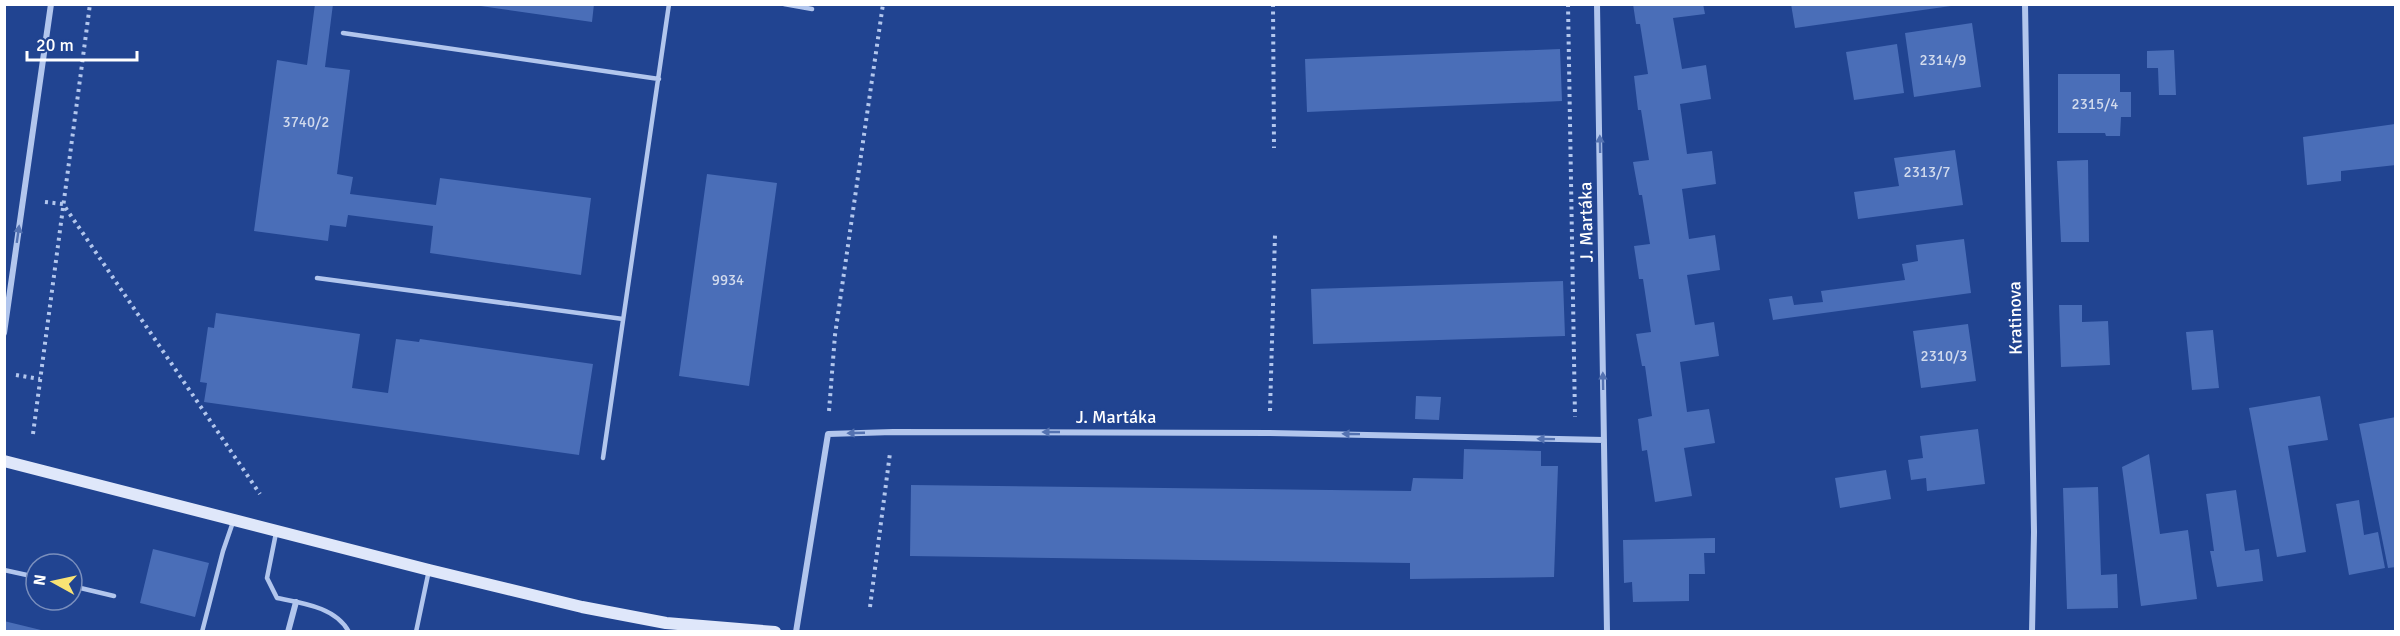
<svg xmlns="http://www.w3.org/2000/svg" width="2400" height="636" font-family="Signika,sans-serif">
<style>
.building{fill:#4a6eb8}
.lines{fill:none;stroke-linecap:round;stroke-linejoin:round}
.path{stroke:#b2c6ed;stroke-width:4;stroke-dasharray:3 4.5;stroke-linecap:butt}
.lane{stroke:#b2c6ed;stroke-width:4.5}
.street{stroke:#b2c6ed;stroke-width:6}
.secondary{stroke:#dfe7fa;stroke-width:12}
.oneway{fill:#5472b1}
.labels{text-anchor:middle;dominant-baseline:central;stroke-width:4.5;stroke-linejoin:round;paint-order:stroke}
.number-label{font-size:15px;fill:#d2dbed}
.street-label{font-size:18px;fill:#fff;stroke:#214491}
</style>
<rect width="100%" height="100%" fill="#214491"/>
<!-- building -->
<path class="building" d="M315 4H333L325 67 350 70 337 174 353 177 350 194 436 205 440 178 591 198 581 275 430 253 433 226 348 215 346 227 330 225 328 241 254 231 277 60 307 65Z
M467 4H594L592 22Z
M1633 4H1703L1705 14 1673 18 1682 69 1706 65 1711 99 1680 104 1687 154 1712 151 1716 184 1682 189 1689 239 1715 235 1720 270 1687 275 1695 325 1714 322 1719 356 1680 362 1687 412 1709 409 1715 443 1684 448 1692 496 1655 502 1647 450 1642 451 1638 419 1652 416 1645 366H1642L1636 334 1651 332 1643 279H1639L1634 246 1650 244 1642 195H1639L1633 162 1649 160 1641 110H1638L1634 76 1648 74 1640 24H1636Z
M1791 4H1950L1951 6 1795 28Z
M1972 23 1981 87 1914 97 1905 33Z
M1897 44 1904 93 1854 100 1846 52Z
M1560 49 1562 101 1307 112 1305 59Z
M2174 50 2176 95H2159L2158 68H2147V51Z
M2058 74H2120V92H2131V117H2121L2120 136H2106L2105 133H2058Z
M2395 124 2396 165 2341 171V181L2307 185 2303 137Z
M1955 150 1963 205 1858 219 1854 192 1899 186 1894 158Z
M2088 160 2089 242H2061L2057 161Z
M707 174 777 183 749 386 679 376Z
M1964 239 1971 293 1773 320 1769 299 1792 296 1794 305 1823 302 1821 291 1905 280 1902 264 1918 261 1916 245Z
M1563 281 1565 336 1313 344 1311 289Z
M2059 305H2082V322L2108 321 2110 365 2061 367Z
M216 313 360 334 352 388 388 393 396 339 419 342 420 339 593 364 579 455 204 402 207 383 200 382 208 327 214 328Z
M1968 324 1976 381 1921 388 1913 331Z
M2213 330 2219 388 2192 390 2186 332Z
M1416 396 1441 397 1439 420 1415 419Z
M2320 396 2328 440 2288 446 2306 552 2277 557 2249 408Z
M2396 417V567L2388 568 2359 424Z
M1978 429 1985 484 1927 491 1926 478 1911 480 1908 460 1923 458 1920 436Z
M1464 449 1541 451V466H1558L1554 577 1410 579V563L910 556 911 485 1411 491 1413 478 1463 479Z
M2149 454 2160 534 2188 530 2197 599 2141 606 2122 467Z
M1886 470 1891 499 1840 508 1835 478Z
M2098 487 2101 575 2117 574 2118 608 2067 609 2063 488Z
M2236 490 2245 551 2259 549 2263 581 2217 587 2210 551H2214L2206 494Z
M2359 500 2364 535 2378 532 2385 568 2349 575 2336 504Z
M1715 538V553H1704L1705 574H1689V601L1633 602 1632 582 1624 583 1623 540Z
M153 549 209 563 195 617 140 603Z
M4 621 45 631V632H4Z"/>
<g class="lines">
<!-- path -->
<path class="path" d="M1273 4 1274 148
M1568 4 1575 417
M45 202 63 204 260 494
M16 375 40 379
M829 411 835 335 883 4
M1270 411 1275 235
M33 434 90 4
M870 607 890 453"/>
<!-- lane -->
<path class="lane" d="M784 4 812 9
M343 33 659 79
M317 278 623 319
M603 458 669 4
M276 533 267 578 277 598C302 603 336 607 349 632
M4 570 36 577
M72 586 114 596
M202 632 223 551 233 522
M416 632 429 570"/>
<!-- street -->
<path class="street" d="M1597 4 1607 632
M2025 4 2034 532 2032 632
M4 333 51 4
M288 632 296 602
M796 632 828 434 893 432 1270 433 1604 440"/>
<!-- secondary -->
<path class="secondary" d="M4 461 429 570 582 607 666 623 775 632"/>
</g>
<!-- one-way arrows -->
<defs><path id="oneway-solid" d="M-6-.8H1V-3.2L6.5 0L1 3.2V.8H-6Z" transform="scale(1.5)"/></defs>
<g class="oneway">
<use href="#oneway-solid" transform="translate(1600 144) rotate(-91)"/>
<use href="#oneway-solid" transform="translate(18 234) rotate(-82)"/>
<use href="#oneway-solid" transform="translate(1603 381) rotate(-91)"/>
<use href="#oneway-solid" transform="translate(1051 432) rotate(-180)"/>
<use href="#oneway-solid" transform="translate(856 433) rotate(178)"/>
<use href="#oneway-solid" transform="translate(1351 434) rotate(-179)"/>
<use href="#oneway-solid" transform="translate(1546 439) rotate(-179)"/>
</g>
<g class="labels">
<!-- number labels -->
<g class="number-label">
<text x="1943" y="60">2314/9</text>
<text x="2095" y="104">2315/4</text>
<text x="306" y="122">3740/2</text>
<text x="1927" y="172">2313/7</text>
<text x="728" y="280">9934</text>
<text x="1944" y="356">2310/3</text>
</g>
<!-- street labels -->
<g class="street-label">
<text transform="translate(1586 222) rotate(-91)">J. Martáka</text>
<text transform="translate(2015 318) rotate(-91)">Kratinova</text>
<text x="1116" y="417">J. Martáka</text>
</g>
</g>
<!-- border -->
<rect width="2400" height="636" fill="none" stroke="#ffffff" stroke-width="12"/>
<!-- north arrow -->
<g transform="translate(54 582) rotate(278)"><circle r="28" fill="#214491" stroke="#7a8fbd" stroke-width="1.5"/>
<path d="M0-4.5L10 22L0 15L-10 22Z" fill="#f9e374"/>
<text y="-9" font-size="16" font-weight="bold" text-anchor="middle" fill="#ffffff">N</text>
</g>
<!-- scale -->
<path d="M27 51v9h110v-9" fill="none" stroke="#ffffff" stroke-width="3"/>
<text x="36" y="51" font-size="18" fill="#ffffff" stroke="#214491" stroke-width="4.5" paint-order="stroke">20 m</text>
</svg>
